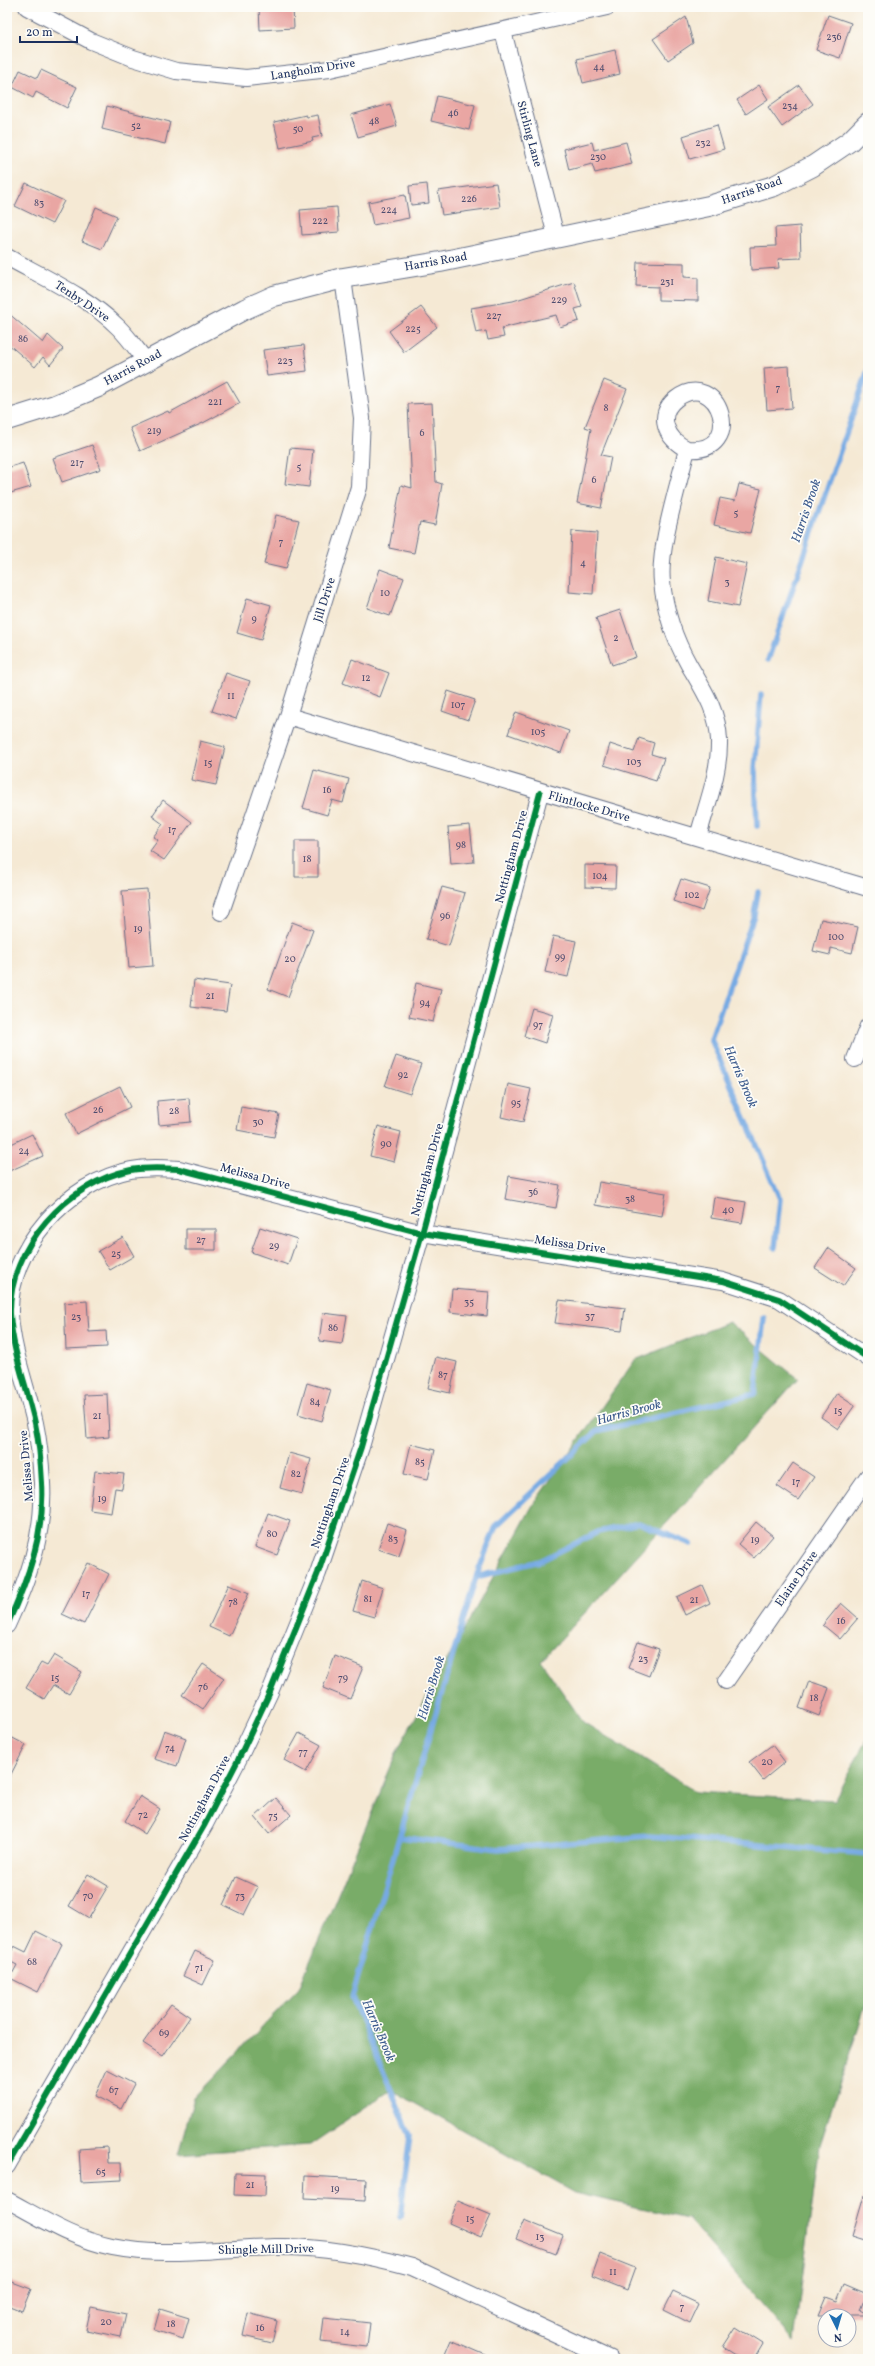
<svg xmlns="http://www.w3.org/2000/svg" width="875" height="2366" font-family="Vollkorn,serif">
<style>
.forest{fill:#79ac68;stroke:#4a6e63}
.lines{fill:none;stroke-linecap:round;stroke-linejoin:round}
.stream{stroke:#77aae3;stroke-width:5.5}
.building{fill:#e9a6a3}
.minor-casing{stroke:#677087;stroke-width:18}
.tertiary-casing{stroke:#677087;stroke-width:22}
.minor{stroke:#fff;stroke-width:16}
.tertiary{stroke:#fff;stroke-width:20}
.cycleway-casing{stroke:#fdfcf7;stroke-width:8}
.cycleway{stroke:#00873e;stroke-width:6}
.labels{text-anchor:middle;dominant-baseline:central;stroke-width:3.5;stroke-linejoin:round;paint-order:stroke}
.number-label{font-size:10px;fill:#4e4d6f}
.street-label{font-size:12px;fill:#1b2f5e;stroke:#fdfcf7}
.water-label{font-size:13px;font-style:italic;fill:#3b5a8d;stroke:#fdfcf7}
</style>
<rect width="100%" height="100%" fill="#fdfcf7"/>
<filter id="ink" filterUnits="userSpaceOnUse"><feTurbulence type="fractalNoise" baseFrequency=".025" numOctaves="2"/><feDisplacementMap in="SourceGraphic" scale="8" xChannelSelector="R" yChannelSelector="G"/><feConvolveMatrix kernelMatrix="1 2 1 2 8 2 1 2 1" color-interpolation-filters="sRGB"/></filter>
<filter id="wash" filterUnits="userSpaceOnUse"><feTurbulence type="fractalNoise" baseFrequency=".012" numOctaves="4" result="noise"/><feDisplacementMap in="SourceGraphic" scale="16" xChannelSelector="R" yChannelSelector="G"/><feGaussianBlur stdDeviation="0.9" result="paint"/><feColorMatrix in="noise" values="0 0 0 0 0 0 0 0 0 0 0 0 0 0 0 0 0 1.4 0 .05"/><feComposite in="paint" operator="in"/></filter>
<g filter="url(#wash)">
<rect width="100%" height="100%" fill="#f5e9d4"/>
<!-- forest -->
<path class="forest" d="M729 1322 798 1379 541 1661 583 1722 696 1792 834 1800 868 1737V1998L820 2145 794 2341 688 2219 575 2193 391 2090 310 2145 178 2154 194 2098 299 1988 399 1747 534 1503 635 1360Z"/>
<g class="lines">
<!-- stream -->
<path class="stream" d="M768 660 868 370
M757 826 755 769 761 694
M758 892 754 915 711 1039 780 1199 775 1248
M476 1577 540 1561 598 1532 639 1523 691 1544
M399 1837 499 1849 649 1836 868 1854
M400 2217 410 2135 352 1997 476 1577 496 1526 597 1431 755 1394 764 1318"/>
</g>
<g id="blocks">
<!-- building -->
<path class="building" d="M259 7H293L294 28 260 30Z
M828 15 851 23 840 58 816 50Z
M686 17 693 43 668 60 653 39Z
M615 50 620 74 583 83 577 59Z
M20 70 37 78 41 70 77 87 67 108 36 92 33 98 12 87Z
M759 85 768 99 746 114 737 100Z
M799 85 813 104 782 127 768 107Z
M437 96 475 105 469 130 431 121Z
M390 104 397 126 358 137 351 115Z
M107 106 170 122 165 144 102 129Z
M306 115 307 117 318 115 322 136 312 138 313 141 280 148 274 122Z
M717 125 724 149 690 159 683 136Z
M592 142 594 150 626 142 632 164 595 173 592 164 569 170 564 149Z
M26 183 64 201 52 224 15 206Z
M496 183 500 207 442 215 438 191Z
M427 184 429 203 411 205 409 186Z
M405 195 409 218 373 225 368 202Z
M96 207 117 216 102 249 82 241Z
M337 207 339 232 302 235 300 210Z
M800 226 801 258 778 259 779 268 751 270 750 247 776 246 775 228Z
M637 262 684 263V277L698 278V301L658 300V287L636 286Z
M574 282 582 307 575 309 579 321 560 327 556 315 502 328 504 337 488 340 486 331 476 333 471 308 513 301Z
M421 307 437 327 404 352 389 331Z
M7 312 43 343 48 335 63 349 50 365 43 357 35 367 7 343Z
M304 345 307 371 267 376 263 350Z
M789 366 792 408 767 410 764 368Z
M604 380 627 389 601 455 611 457 601 508 577 503 591 429 585 427Z
M227 381 240 403 203 423 140 451 130 428 168 411 169 413Z
M432 403 436 482 442 484 435 525 420 522 414 553 389 548 401 485 412 488 408 404Z
M92 445 101 469 62 482 53 458Z
M290 448 313 450 309 487 285 484Z
M23 463 31 487 7 494V468Z
M739 484 761 489 750 533 714 525 720 498 735 501Z
M276 515 299 520 286 569 264 564Z
M572 531 597 533 593 594 569 592Z
M716 557 747 564 738 607 708 601Z
M380 569 404 578 390 616 367 608Z
M247 598 271 605 261 640 237 633Z
M620 610 636 657 612 665 596 618Z
M352 659 389 673 380 697 343 683Z
M226 673 250 681 236 719 212 711Z
M448 691 475 700 468 720 442 711Z
M516 712 569 731 561 753 508 734Z
M639 738 654 743 651 754 664 758 656 781 604 765 610 744 634 752Z
M200 741 225 747 216 785 191 780Z
M314 770 349 779 343 803 332 800 327 815 303 808Z
M163 800 192 822 164 860 150 851 158 840 153 837 163 824 152 816Z
M470 825 474 862 451 864 448 827Z
M295 841H318V877H295Z
M585 865 616 866 615 888 585 887Z
M681 879 710 888 702 911 673 901Z
M442 887 465 893 449 946 426 939Z
M147 889 153 966 129 968 122 891Z
M821 919 858 927 852 953 831 948 830 955 813 951Z
M292 922 313 930 288 997 268 989Z
M553 936 576 941 568 977 545 972Z
M194 980 230 985 226 1011 191 1007Z
M416 983 441 989 433 1022 409 1017Z
M532 1008 553 1014 545 1043 524 1036Z
M396 1056 421 1064 410 1094 385 1086Z
M508 1084 531 1089 523 1122 501 1117Z
M120 1086 130 1107 76 1134 66 1113Z
M189 1098 191 1122 159 1125 157 1101Z
M241 1107 279 1114 274 1137 237 1130Z
M378 1126 401 1132 394 1162 370 1156Z
M32 1134 43 1156 7 1172V1146Z
M509 1176 560 1185 556 1208 505 1199Z
M599 1182 666 1193 662 1216 595 1205Z
M714 1197 746 1202 742 1223 711 1218Z
M260 1227 297 1239 288 1265 251 1252Z
M186 1229H216V1250H186Z
M123 1237 134 1256 110 1270 98 1251Z
M828 1248 856 1268 843 1286 815 1268Z
M452 1289 489 1292 487 1316 450 1312Z
M559 1300 625 1308 622 1331 555 1323Z
M87 1301 89 1332 106 1331 107 1347 66 1349 64 1303Z
M323 1313 347 1316 342 1344 319 1341Z
M436 1357 457 1362 450 1393 428 1388Z
M307 1383 331 1390 322 1421 298 1414Z
M837 1393 855 1405 838 1429 821 1417Z
M107 1394 109 1437 87 1439 84 1395Z
M411 1444 435 1450 428 1479 404 1474Z
M289 1453 311 1459 302 1494 280 1488Z
M793 1463 814 1477 798 1500 777 1486Z
M95 1471 124 1474 122 1489 115 1488 111 1513 90 1510Z
M268 1513 290 1521 277 1555 255 1547Z
M756 1522 773 1536 754 1558 738 1544Z
M387 1523 407 1530 399 1556 378 1549Z
M88 1563 109 1574 84 1624 62 1614Z
M362 1581 383 1588 374 1617 353 1611Z
M229 1584 249 1593 229 1636 209 1627Z
M702 1585 710 1603 685 1615 677 1597Z
M841 1603 858 1618 840 1639 823 1625Z
M638 1642 659 1649 649 1676 628 1668Z
M54 1655 82 1672 69 1694 53 1685 44 1699 26 1688 41 1663 47 1666Z
M335 1656 363 1667 350 1699 323 1688Z
M203 1664 224 1678 203 1709 182 1695Z
M809 1681 829 1688 819 1716 799 1708Z
M164 1730 186 1738 177 1766 154 1759Z
M299 1733 321 1745 306 1772 284 1760Z
M7 1735 26 1745 7 1782Z
M772 1745 785 1762 763 1780 749 1762Z
M140 1796 160 1809 145 1834 125 1821Z
M276 1798 291 1815 269 1834 255 1817Z
M88 1874 108 1886 89 1918 69 1906Z
M236 1877 258 1887 244 1915 223 1905Z
M36 1931 62 1944 38 1992 10 1978 17 1965 7 1960 14 1946 26 1952Z
M195 1951 215 1960 203 1985 183 1976Z
M171 2004 190 2017 163 2056 143 2043Z
M107 2070 134 2084 121 2109 95 2096Z
M107 2147 108 2163H121L122 2180 81 2182 79 2149Z
M235 2173 266 2174 265 2196 234 2195Z
M305 2176 366 2179 365 2201 304 2198Z
M864 2195 868 2196V2241L852 2236Z
M458 2201 491 2215 481 2237 449 2223Z
M524 2220 563 2236 556 2254 516 2239Z
M600 2254 635 2268 627 2290 592 2276Z
M7 2280 31 2289 22 2311 7 2305Z
M844 2284 867 2294 860 2311 868 2316H818L826 2297 837 2301Z
M673 2292 699 2304 690 2323 664 2310Z
M91 2307 126 2314 121 2337 86 2330Z
M160 2309 189 2318 183 2339 154 2330Z
M248 2313 277 2321 272 2343 243 2336Z
M324 2318 370 2323 367 2347 321 2342Z
M736 2327 763 2344 754 2359H742L723 2347Z
M451 2340 495 2359H443Z"/>
</g>
</g>
<g filter="url(#ink)">
<use href="#blocks" fill-opacity="0" stroke="#677087" stroke-width="1"/>
<g class="lines">
<defs>
<path id="minor" d="M27 7 91 41 133 58 176 71 246 78 330 69 607 7
M503 31 556 236
M7 257C45 278 88 297 119 328 129 338 137 350 146 361
M687 449C667 440 655 415 676 399 719 366 748 455 687 449 679 484 658 548 662 582 665 611 675 640 689 665 703 689 718 711 719 740 720 773 706 806 698 837
M288 716 868 888
M221 912 288 716 359 487 362 418 343 278
M855 1059 868 1026
M7 1625C28 1580 45 1533 42 1483 41 1463 39 1442 35 1423 27 1387 12 1351 10 1314 8 1248 68 1182 131 1170 147 1167 163 1168 179 1169L422 1233 723 1281 779 1299 868 1358
M726 1681 868 1476
M7 2166 205 1824 238 1760 270 1692 318 1573 361 1447 422 1233 540 793
M7 2200C41 2218 73 2239 112 2247 166 2258 220 2248 275 2247 322 2246 368 2255 412 2267L610 2359"/>
<path id="tertiary" d="M7 420 55 405 98 387 245 309 274 296 343 278 440 262 709 206 774 186 813 166 850 141 868 123"/>
</defs>
<!-- minor casing -->
<use href="#minor" class="minor-casing"/>
<!-- tertiary casing -->
<use href="#tertiary" class="tertiary-casing"/>
<!-- minor -->
<use href="#minor" class="minor"/>
<!-- tertiary -->
<use href="#tertiary" class="tertiary"/>
<defs>
<path id="cycleway" d="M7 1625C28 1580 45 1533 42 1483 41 1463 39 1442 35 1423 27 1387 12 1351 10 1314 8 1248 68 1182 131 1170 147 1167 163 1168 179 1169L422 1233 723 1281 779 1299 868 1358
M7 2166 205 1824 238 1760 270 1692 318 1573 361 1447 422 1233 540 793"/>
</defs>
<!-- cycleway casing -->
<use href="#cycleway" class="cycleway-casing"/>
<!-- cycleway -->
<use href="#cycleway" class="cycleway"/>
</g>
</g>
<g class="labels">
<!-- number labels -->
<g class="number-label">
<text x="834" y="37">236</text>
<text x="599" y="67">44</text>
<text x="790" y="106">234</text>
<text x="453" y="113">46</text>
<text x="374" y="121">48</text>
<text x="136" y="126">52</text>
<text x="298" y="129">50</text>
<text x="703" y="143">232</text>
<text x="598" y="157">230</text>
<text x="469" y="199">226</text>
<text x="39" y="203">83</text>
<text x="389" y="210">224</text>
<text x="320" y="221">222</text>
<text x="667" y="282">231</text>
<text x="559" y="300">229</text>
<text x="494" y="316">227</text>
<text x="413" y="329">225</text>
<text x="23" y="339">86</text>
<text x="285" y="361">223</text>
<text x="778" y="388">7</text>
<text x="215" y="402">221</text>
<text x="606" y="408">8</text>
<text x="154" y="431">219</text>
<text x="422" y="433">6</text>
<text x="77" y="463">217</text>
<text x="299" y="467">5</text>
<text x="594" y="480">6</text>
<text x="736" y="513">5</text>
<text x="281" y="542">7</text>
<text x="583" y="563">4</text>
<text x="727" y="582">3</text>
<text x="385" y="593">10</text>
<text x="254" y="619">9</text>
<text x="616" y="638">2</text>
<text x="366" y="678">12</text>
<text x="231" y="696">11</text>
<text x="458" y="705">107</text>
<text x="538" y="732">105</text>
<text x="634" y="762">103</text>
<text x="208" y="763">15</text>
<text x="327" y="790">16</text>
<text x="172" y="830">17</text>
<text x="461" y="845">98</text>
<text x="307" y="859">18</text>
<text x="600" y="876">104</text>
<text x="692" y="895">102</text>
<text x="445" y="916">96</text>
<text x="138" y="929">19</text>
<text x="836" y="937">100</text>
<text x="560" y="957">99</text>
<text x="290" y="959">20</text>
<text x="210" y="996">21</text>
<text x="425" y="1003">94</text>
<text x="538" y="1025">97</text>
<text x="403" y="1075">92</text>
<text x="516" y="1103">95</text>
<text x="98" y="1110">26</text>
<text x="174" y="1111">28</text>
<text x="258" y="1122">30</text>
<text x="386" y="1144">90</text>
<text x="24" y="1151">24</text>
<text x="533" y="1192">36</text>
<text x="630" y="1199">38</text>
<text x="728" y="1210">40</text>
<text x="201" y="1240">27</text>
<text x="274" y="1246">29</text>
<text x="116" y="1254">25</text>
<text x="469" y="1302">35</text>
<text x="590" y="1316">37</text>
<text x="76" y="1317">23</text>
<text x="333" y="1328">86</text>
<text x="443" y="1375">87</text>
<text x="315" y="1402">84</text>
<text x="838" y="1411">15</text>
<text x="97" y="1416">21</text>
<text x="420" y="1462">85</text>
<text x="296" y="1474">82</text>
<text x="796" y="1482">17</text>
<text x="102" y="1499">19</text>
<text x="272" y="1534">80</text>
<text x="393" y="1539">83</text>
<text x="755" y="1540">19</text>
<text x="86" y="1594">17</text>
<text x="368" y="1599">81</text>
<text x="694" y="1600">21</text>
<text x="233" y="1602">78</text>
<text x="841" y="1621">16</text>
<text x="643" y="1659">23</text>
<text x="55" y="1678">15</text>
<text x="343" y="1678">79</text>
<text x="203" y="1687">76</text>
<text x="814" y="1698">18</text>
<text x="170" y="1748">74</text>
<text x="303" y="1752">77</text>
<text x="767" y="1762">20</text>
<text x="143" y="1815">72</text>
<text x="273" y="1816">75</text>
<text x="88" y="1896">70</text>
<text x="240" y="1896">73</text>
<text x="32" y="1962">68</text>
<text x="199" y="1968">71</text>
<text x="164" y="2033">69</text>
<text x="114" y="2090">67</text>
<text x="101" y="2172">65</text>
<text x="250" y="2185">21</text>
<text x="335" y="2189">19</text>
<text x="470" y="2219">15</text>
<text x="540" y="2237">13</text>
<text x="613" y="2272">11</text>
<text x="682" y="2307">7</text>
<text x="106" y="2322">20</text>
<text x="171" y="2324">18</text>
<text x="260" y="2328">16</text>
<text x="345" y="2332">14</text>
</g>
<!-- street labels -->
<g class="street-label">
<text transform="translate(313 70) rotate(-9)">Langholm Drive</text>
<text transform="translate(529 134) rotate(75)">Stirling Lane</text>
<text transform="translate(752 191) rotate(-19)">Harris Road</text>
<text transform="translate(436 262) rotate(-10)">Harris Road</text>
<text transform="translate(82 302) rotate(34)">Tenby Drive</text>
<text transform="translate(133 368) rotate(-28)">Harris Road</text>
<text transform="translate(325 600) rotate(-72)">Jill Drive</text>
<text transform="translate(589 807) rotate(16)">Flintlocke Drive</text>
<text transform="translate(512 857) rotate(-75)">Nottingham Drive</text>
<text transform="translate(428 1170) rotate(-75)">Nottingham Drive</text>
<text transform="translate(255 1177) rotate(15)">Melissa Drive</text>
<text transform="translate(570 1245) rotate(8)">Melissa Drive</text>
<text transform="translate(27 1466) rotate(-95)">Melissa Drive</text>
<text transform="translate(331 1503) rotate(-71)">Nottingham Drive</text>
<text transform="translate(797 1579) rotate(-55)">Elaine Drive</text>
<text transform="translate(205 1799) rotate(-62)">Nottingham Drive</text>
<text transform="translate(266 2250) rotate(-1)">Shingle Mill Drive</text>
</g>
<!-- water labels -->
<g class="water-label">
<text transform="translate(807 511) rotate(-71)">Harris Brook</text>
<text transform="translate(740 1077) rotate(67)">Harris Brook</text>
<text transform="translate(629 1413) rotate(-15)">Harris Brook</text>
<text transform="translate(432 1688) rotate(-73)">Harris Brook</text>
<text transform="translate(378 2031) rotate(67)">Harris Brook</text>
</g>
</g>
<!-- margin -->
<rect width="875" height="2366" fill="none" stroke="#fdfcf7" stroke-width="24"/>
<!-- north arrow -->
<g transform="translate(837 2328) rotate(175)"><circle r="19" fill="#fdfcf7" stroke="#a3aaba"/>
<path d="M0-3L7 15L0 10L-7 15Z" fill="#1f6fb2"/>
<text y="-6" font-size="11" font-weight="bold" text-anchor="middle" fill="#1b2f5e">N</text>
</g>
<!-- scale -->
<path d="M20 36v6h57v-6" fill="none" stroke="#1b2f5e" stroke-width="2"/>
<text x="26" y="36" font-size="12" fill="#1b2f5e" stroke="#fdfcf7" stroke-width="3" paint-order="stroke">20 m</text>
</svg>
